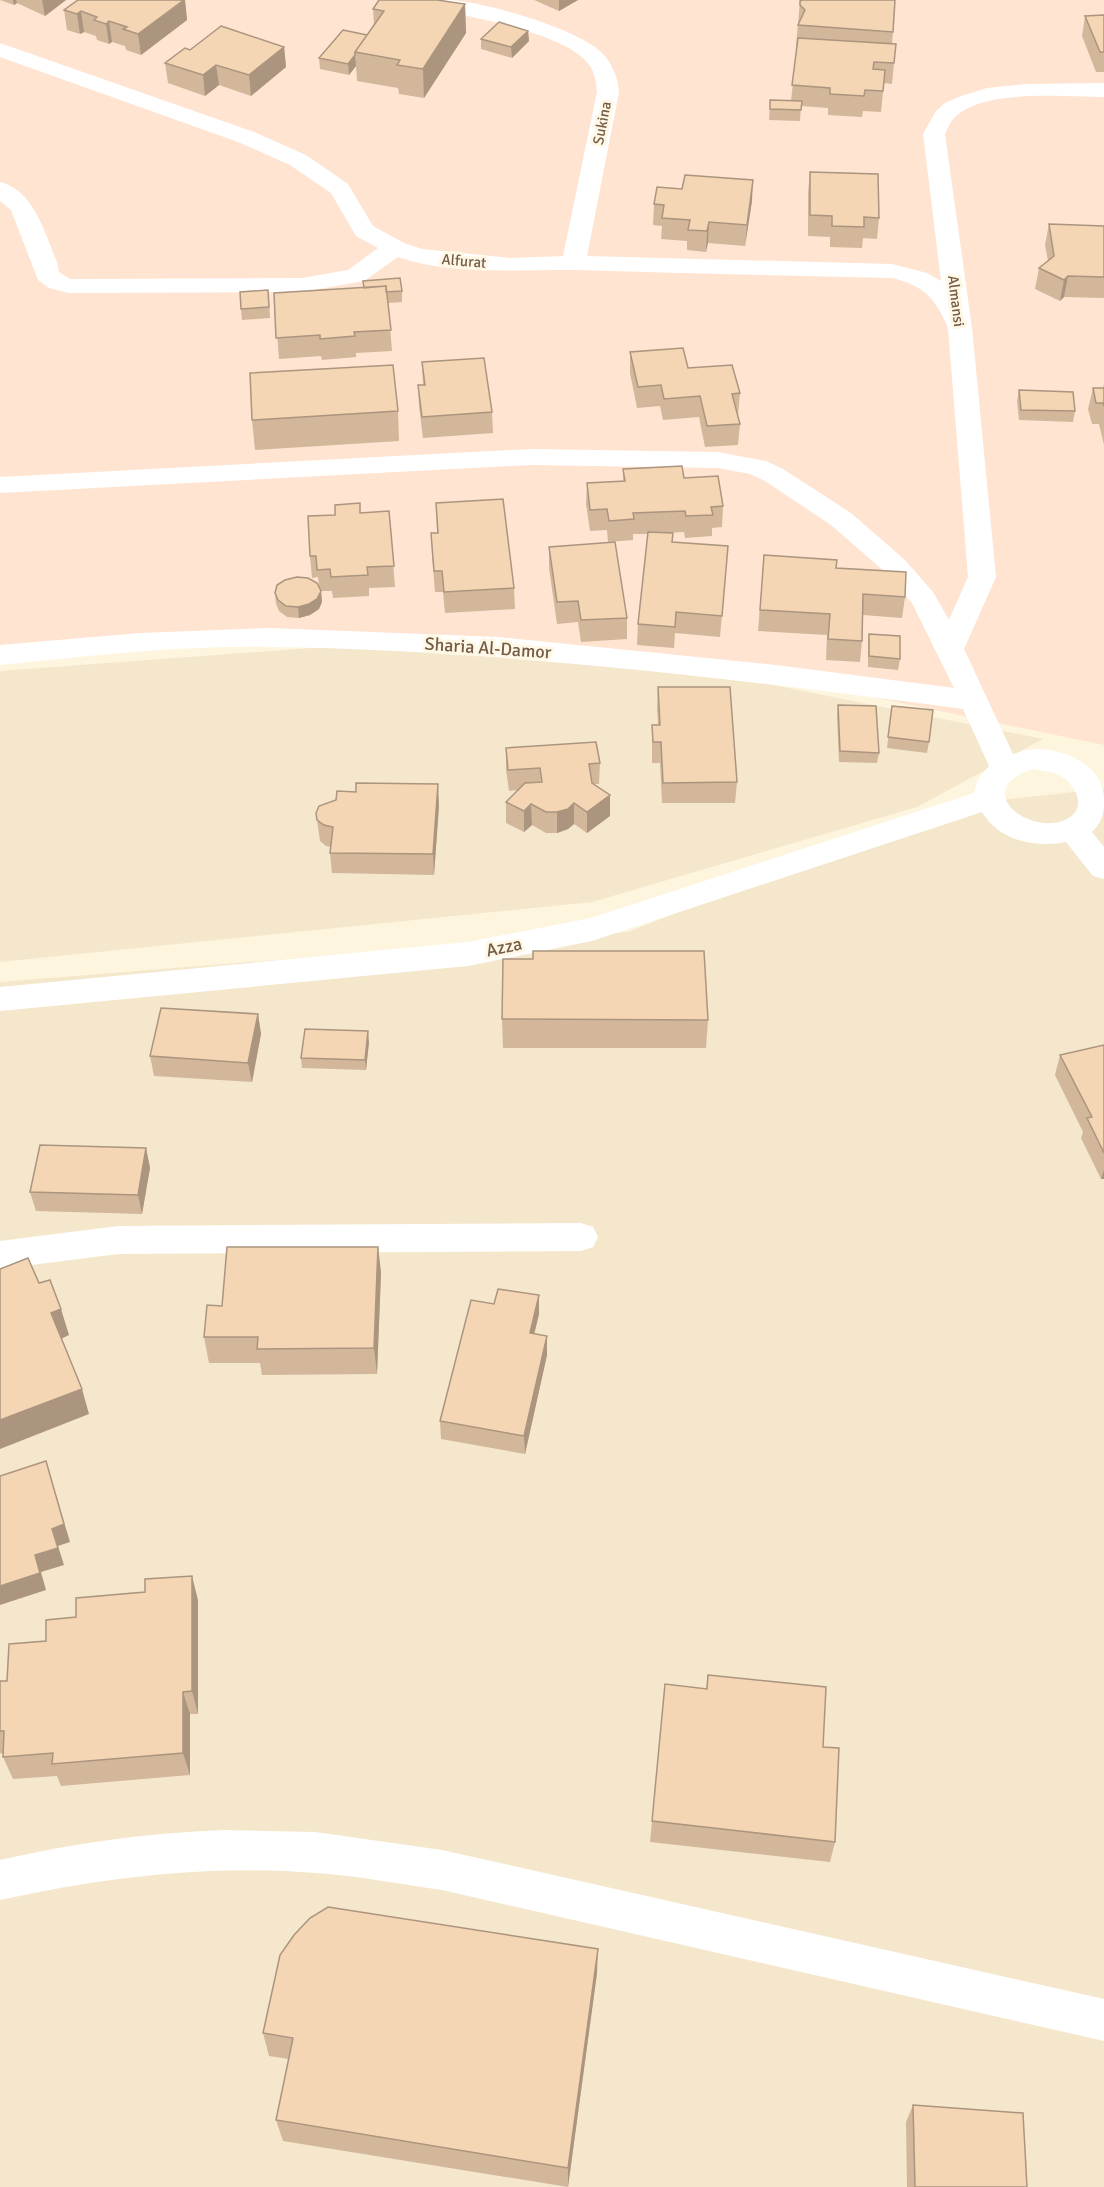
<svg xmlns="http://www.w3.org/2000/svg" width="1104" height="2187" font-family="Signika,sans-serif">
<style>
.residential{fill:#f5e7cc}
.commercial{fill:#ffe4d1}
.lines{fill:none;stroke-linecap:round;stroke-linejoin:round}
.minor{fill:#fff;fill-rule:evenodd}
.wall{fill:#d2b79b}
.shaded-wall{fill:#ab957e}
.building{fill:#f4d5b4;stroke:#ab957e;stroke-width:1.5}
.labels{text-anchor:middle;dominant-baseline:central;stroke-width:6;stroke-linejoin:round;paint-order:stroke}
.far-street-label{font-size:15px;fill:#745c45;stroke:#fff8e6}
.street-label{font-size:18px;fill:#745c45;stroke:#fff8e6}
</style>
<rect width="100%" height="100%" fill="#fdf5de"/>
<!-- residential -->
<path class="residential" d="M325 647 683 667 1043 739 917 807 592 902 0 962V671Z
M1104 789V2187H0V982L628 932 952 805Z"/>
<!-- commercial -->
<path class="commercial" d="M0 0H1104V745L661 653 323 632 0 662Z"/>
<g class="lines">
<!-- minor -->
<path class="minor" d="M414 0C427 0 439 0 452 0 487 3 580 29 603 54 613 65 618 78 619 92L587 256 892 264 927 273 941 281 923 134 936 111 945 103 961 96 987 88 1026 84 1104 83V97C1065 97 984 88 954 118 950 122 948 128 945 134L972 328 996 577 964 649 1013 754C1020 752 1028 749 1036 749 1065 749 1104 765 1104 799 1104 814 1103 821 1092 832L1104 847V879L1093 876 1066 842C1035 848 999 841 982 812L592 941 468 966 0 1011V987L468 942 591 918 974 793 978 779 989 766 963 709C734 679 503 650 271 647 181 645 90 656 0 665V645L140 633 270 628 498 637 776 665 954 688 912 603 885 572 831 525 765 481 750 474 718 468 531 465 0 493V477L531 449 718 452 766 461 783 469 851 513 905 560 933 592 949 620 968 577 948 328C935 298 925 286 892 278 787 276 683 273 578 270 522 269 451 276 398 257L364 281 302 292 69 293 49 288 38 280 11 210 0 201V182C34 190 45 234 57 262L59 272 70 279 302 278 348 270 378 248 356 236 331 193 290 165 238 142 0 57V43L254 132 306 155 348 184 373 226 404 243 422 249 511 258 563 256 597 92C596 83 595 73 590 66 566 31 458 15 417 5ZM1034 769C1041 771 1050 771 1057 774 1075 782 1090 809 1065 820 1027 836 969 788 1034 769Z
M581 1223 593 1227 598 1237 593 1247 581 1251 118 1254 0 1269V1241L118 1226Z
M224 1830 315 1832 442 1850 1104 1999V2041L442 1890C400 1884 358 1876 316 1873 209 1864 104 1877 0 1900V1860C74 1843 148 1833 224 1830Z"/>
</g>
<!-- wall -->
<path class="wall" d="M0 0H66L45 16 17 3 14 5Z
M185 0 187 20 141 55 126 50 125 46 112 42 109 44 97 40 96 36 84 32 80 34 67 30 64 10Z
M534 0H578L559 11Z
M800 1 893 32 892 44 894 63 892 84 884 83 881 112 863 111 862 117 828 115V108L801 106 800 121 769 120 770 100 791 101 797 46H796Z
M465 4 466 33 424 98 399 94 398 88 357 81 356 66 349 75 320 69 319 58 367 35 374 25 373 9Z
M1104 15V72H1096L1082 36 1085 16Z
M528 31 529 41 512 58 481 49V39Z
M284 47 286 67 251 96 219 85 205 96 168 83 165 63 190 50Z
M810 172 879 218 877 239 863 238 862 248 830 247V237L808 236V193Z
M752 201 745 246 708 243 706 252 687 250V241L661 239 662 226 653 225 654 204Z
M1049 224 1104 226V298L1064 297 1060 301 1035 289 1039 268 1048 261 1045 245Z
M402 291V302L388 303 392 351 356 353V357L322 360 321 356 279 359 274 293Z
M269 301 270 318 242 320 241 309Z
M630 352 688 368 740 393 738 415H737L740 424 738 445 705 447 699 417 663 420 660 406 637 408 630 373Z
M422 362 492 412 493 433 423 438 419 406 418 385H423Z
M1104 384V445L1099 424H1092L1088 409 1093 388H1103Z
M1019 390 1075 411 1073 422 1019 420 1017 401Z
M398 411 399 441 255 450 252 420Z
M623 469 684 478 723 506 722 527 712 528V536L685 538 684 532 667 533H673L672 542 728 546 720 637 675 633 674 648 637 645 638 624 648 534H633V540L608 542 607 530 590 531 586 504 587 483 623 481Z
M436 503 514 588 515 609 445 613 443 592H435L432 554 431 533H437Z
M389 511 395 587 369 588V596L333 598 332 591H321L322 602 319 609 310 615 299 618 287 617 279 611 276 604 275 593 319 587 318 577 312 578 310 556 360 513Z
M549 547 627 618V639L581 642 578 622 557 624 549 568Z
M764 555 836 568 905 597 902 618 863 615 862 641 860 662 826 660 827 635 758 631Z
M869 634 900 659 898 670 868 667V645Z
M658 687 737 782 735 803H662L660 763H652V725H658L657 708Z
M838 705 879 753 877 763 839 762 837 716Z
M892 706 929 742 927 753 887 748Z
M506 748 600 763 599 784H594L610 795V816L587 833 574 824 568 829 557 833H546L532 825 524 832 506 823V802L518 790 509 791 506 769Z
M336 800 439 805 434 875 332 873 330 853 331 847 326 846 320 841 316 813Z
M258 1014 261 1034 252 1082 154 1076 150 1056Z
M502 1019 708 1020 706 1048H503Z
M369 1042 366 1070 302 1068 301 1058Z
M1104 1045V1179H1101L1081 1138 1083 1132 1055 1075 1060 1055Z
M146 1148 150 1168 142 1214 36 1211 30 1192Z
M378 1247 381 1273 377 1374 262 1375 260 1363H209L204 1337 222 1306Z
M539 1314 534 1334 547 1355 525 1454 441 1439 440 1421Z
M198 1600V1714H190V1775L61 1786 57 1776 13 1779 3 1757V1754L0 1753V1681H7L46 1641 76 1617Z
M708 1675 823 1747 835 1842 830 1862 650 1842 652 1821 706 1689Z
M597 1973 568 2187 283 2141 276 2120 289 2059 269 2056 263 2033Z
M913 2105 1027 2187H907L906 2122Z"/>
<!-- shaded-wall -->
<path class="shaded-wall" d="M13 0H16L17 3 14 5Z
M42 0H66L45 16Z
M185 0 187 20 141 55 138 34Z
M559 0H578L559 11Z
M465 4 466 33 424 98 423 69Z
M81 11 84 32 80 34 77 14Z
M109 21 112 42 109 44 106 24Z
M528 31 529 41 512 58 511 47Z
M284 47 286 67 251 96 249 75Z
M355 55 356 66 349 75 348 64Z
M216 65 219 85 205 96 203 75Z
M753 180 752 201 745 246 747 225Z
M709 222 708 243 706 252 707 231Z
M1068 276 1064 297 1060 301 1064 280Z
M321 591 322 602 319 609 310 615 299 618 298 607Z
M438 784 439 805 434 875 433 854Z
M610 795V816L587 833V812Z
M574 803V824L568 829 557 833V812Z
M531 804 532 825 524 832V811Z
M258 1014 261 1034 252 1082 248 1063Z
M368 1031 369 1042 366 1070 365 1060Z
M146 1148 150 1168 142 1214 138 1195Z
M1104 1170V1179H1101Z
M378 1247 381 1273 377 1374 374 1348Z
M539 1295V1314L530 1352V1333Z
M61 1309 69 1335 59 1340 51 1313Z
M547 1336V1355L525 1454 524 1436Z
M82 1389 89 1414 0 1449V1420Z
M46 1461 70 1542 58 1546 64 1565 41 1572 46 1590 0 1605V1586L35 1555Z
M192 1576 198 1600V1714L192 1691Z
M183 1692 190 1714V1775L183 1753Z
M598 1949 597 1973 568 2187V2168Z"/>
<!-- building -->
<path class="building" d="M78 0H184L138 34 123 29 127 27 109 21 106 24 94 20 97 17 81 11 77 14 64 10Z
M379 0H437L465 4 423 69 397 65 400 60 355 52 384 11 373 9Z
M802 0H895L893 32 798 25 805 10 800 5V1Z
M1104 15V52H1100L1085 16Z
M499 22 528 31 511 47 481 39Z
M221 26 284 47 249 75 216 65 203 75 165 63 185 48 190 50Z
M343 30 367 35 355 52V55L348 64 319 58Z
M798 38 896 44 894 63 874 62 873 69 885 70 883 91 865 90 864 96 830 94V88L792 85Z
M770 100 802 101 801 110 770 109Z
M810 172 878 174 879 218 864 217V227L832 226V216L810 215Z
M685 175 753 180 747 225 709 222 707 231 688 230 690 220 662 218 664 205 654 204 657 187 682 189Z
M1049 224 1104 226V277L1068 276 1064 280 1039 268 1054 256Z
M400 278 402 291 386 292V286L364 288 363 281Z
M386 286 391 330 354 332 355 336 320 339V335L276 338 274 293Z
M268 290 269 307 241 309 240 292Z
M683 348 688 368 732 365 740 393 732 394 740 424 707 426 700 396 664 399 661 385 638 387 630 352Z
M484 358 492 412 422 417 418 385H425L422 362Z
M393 365 398 411 252 420 250 373Z
M1093 388H1104V406L1103 403H1096Z
M1019 390 1073 392 1075 411 1021 410Z
M682 466 684 478 718 476 723 506 711 507 713 515 686 516 685 511 633 513 634 519 609 521 607 509 590 510 587 483 625 481 623 469Z
M503 499 514 588 444 592 442 571H434L431 533H438L436 503Z
M360 503V513L389 511 394 566 367 567 368 575 331 577 330 569 317 570 316 556H310L308 516 335 515V505Z
M648 532 673 533 672 542 728 546 722 616 676 612 675 627 638 624Z
M615 542 627 618 581 620 578 601 557 602 549 547Z
M764 555 837 560 836 568 906 572 905 597 863 594 862 641 828 639 830 614 760 610Z
M297 577 308 578 317 583 321 591 317 599 309 604 298 607 286 606 278 600 275 593 277 585 285 580Z
M869 634 900 636V659L869 656Z
M658 687H730L737 782 663 783 661 742H653L652 725H660Z
M838 705 876 706 879 753 840 751Z
M892 706 933 710 929 742 888 737Z
M596 742 600 763 589 764 592 783 610 795 587 812 574 803 568 809 557 812H546L531 804 524 811 506 802 525 783 542 782 540 768 508 770 506 748Z
M356 783 438 784 433 854 330 853 333 827 324 825 317 820 316 813 319 806 336 800 337 791 356 792Z
M533 951H704L708 1020 502 1019 503 959H533Z
M161 1008 258 1014 248 1063 150 1056Z
M305 1029 368 1031 365 1060 301 1058Z
M1104 1045V1153L1087 1118 1092 1117 1060 1055Z
M40 1145 146 1148 138 1195 30 1192Z
M227 1247H378L374 1348 257 1349 258 1337H204L207 1305 222 1306Z
M28 1258 39 1283 50 1280 61 1309 51 1313 82 1389 0 1420V1269Z
M498 1289 539 1295 530 1333 547 1336 524 1436 440 1421 471 1300 494 1304Z
M46 1461 64 1524 52 1529 58 1548 35 1555 40 1573 0 1586V1476Z
M192 1576V1691L183 1692V1753L52 1764 53 1753 3 1757 4 1731H0V1681H7L9 1644 46 1641V1620L76 1617V1598L145 1592V1579Z
M708 1675 826 1687 823 1747 839 1748 835 1842 652 1821 665 1684 707 1689Z
M328 1907 598 1949 568 2168 276 2120 293 2038 263 2033 280 1955 294 1935 310 1918Z
M913 2105 1023 2113 1027 2187H915Z"/>
<g class="labels">
<!-- far-street labels -->
<g class="far-street-label">
<text transform="translate(602 123) rotate(-79)">Sukina</text>
<text transform="translate(464 261) rotate(5)">Alfurat</text>
<text transform="translate(956 301) rotate(83)">Almansi</text>
</g>
<!-- street labels -->
<g class="street-label">
<text transform="translate(488 648) rotate(4)">Sharia Al-Damor</text>
<text transform="translate(504 947) rotate(-12)">Azza</text>
</g>
</g>
</svg>
